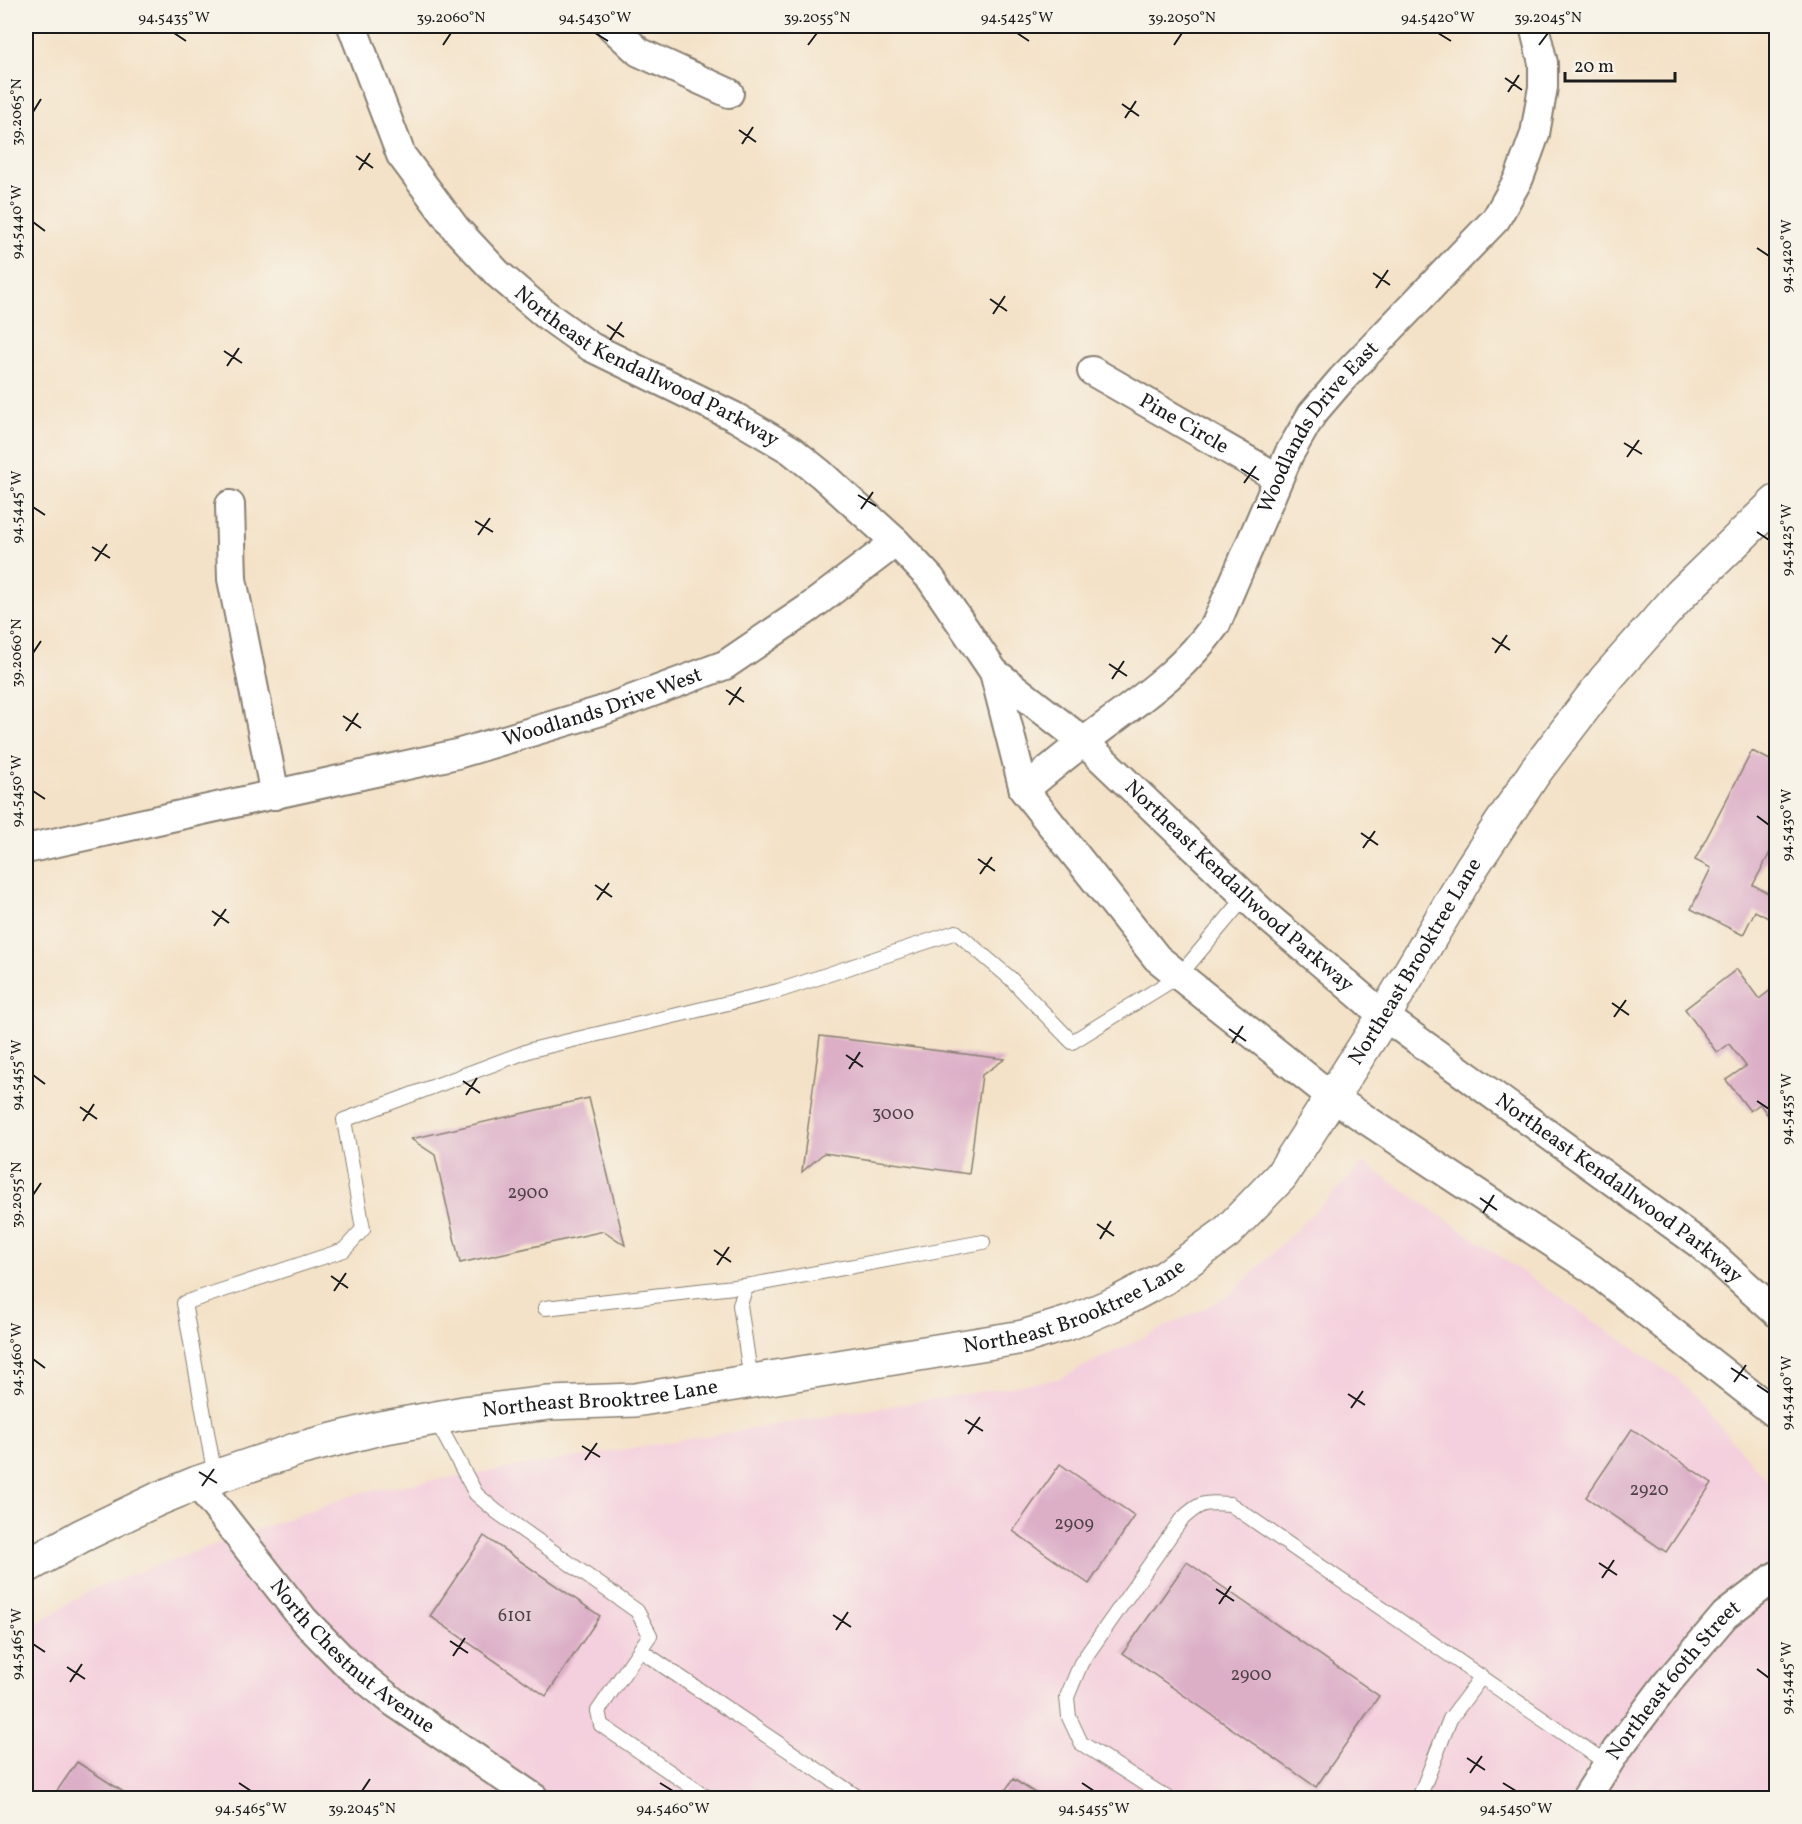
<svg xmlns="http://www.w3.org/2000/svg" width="1802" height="1824" font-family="Vollkorn,serif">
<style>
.built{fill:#f4cfdd}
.building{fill:#dcafc7}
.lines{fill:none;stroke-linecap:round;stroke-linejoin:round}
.lane-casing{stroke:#887f72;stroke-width:16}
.street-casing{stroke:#887f72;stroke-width:32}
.secondary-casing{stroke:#887f72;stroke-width:36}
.lane{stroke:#fff;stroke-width:14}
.street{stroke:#fff;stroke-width:28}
.secondary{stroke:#fff;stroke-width:33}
.ticks{fill:none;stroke:#1c1c1c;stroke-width:2}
.labels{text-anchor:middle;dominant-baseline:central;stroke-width:5;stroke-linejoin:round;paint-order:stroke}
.number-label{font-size:18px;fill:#4c4147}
.street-label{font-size:21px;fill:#1c1c1c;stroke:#f7f3e8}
.neatline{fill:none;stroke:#1c1c1c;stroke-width:2}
.ticks-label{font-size:15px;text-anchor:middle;fill:#1c1c1c}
</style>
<rect width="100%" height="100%" fill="#f7f3e8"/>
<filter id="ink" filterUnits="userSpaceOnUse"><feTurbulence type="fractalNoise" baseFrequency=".0167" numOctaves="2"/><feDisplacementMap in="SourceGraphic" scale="12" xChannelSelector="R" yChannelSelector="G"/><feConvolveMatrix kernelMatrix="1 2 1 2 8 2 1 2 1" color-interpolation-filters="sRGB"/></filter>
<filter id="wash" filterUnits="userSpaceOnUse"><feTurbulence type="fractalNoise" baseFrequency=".008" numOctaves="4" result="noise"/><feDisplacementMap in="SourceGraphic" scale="24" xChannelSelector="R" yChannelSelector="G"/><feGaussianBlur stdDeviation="1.35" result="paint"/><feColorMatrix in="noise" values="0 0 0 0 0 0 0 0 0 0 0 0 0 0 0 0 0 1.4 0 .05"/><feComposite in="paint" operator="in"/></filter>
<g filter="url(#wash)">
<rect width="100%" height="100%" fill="#f4e2c8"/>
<!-- built -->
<path class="built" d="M1364 1163 1677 1378 1776 1490V1798H26V1630L91 1589 362 1492 1058 1379 1229 1296Z"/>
<g id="blocks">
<!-- building -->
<path class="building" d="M1752 751 1776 763V841L1753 885 1768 893 1776 875V922L1755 911 1743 935 1691 909 1711 868 1695 860Z
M1737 969 1759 999 1776 986V1127L1760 1104 1750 1111 1726 1080 1746 1066 1729 1044 1717 1053 1685 1009Z
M820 1036 1005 1059 982 1075 969 1174 824 1153 802 1172Z
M589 1098 625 1245 604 1231 460 1263 435 1155 411 1139Z
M1632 1429 1712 1483 1666 1552 1586 1497Z
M1060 1464 1135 1516 1089 1584 1013 1531Z
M484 1536 600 1616 546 1696 430 1616Z
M1187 1562 1379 1696 1316 1787 1123 1653Z
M77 1762 133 1798H52Z
M1013 1779 1043 1798H1000Z"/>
</g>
</g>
<g filter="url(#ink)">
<use href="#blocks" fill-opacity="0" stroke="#887f72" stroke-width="1.5"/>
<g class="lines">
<defs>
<path id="lane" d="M545 1308 752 1285
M751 1381 740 1305 745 1289 752 1285 983 1242
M435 1418 476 1494 497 1512 637 1611 650 1635 598 1711 601 1725 708 1798
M215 1477 184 1303 344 1250 363 1229 344 1120 531 1050 778 991 956 932 1010 978 1072 1042 1179 976 1246 896
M640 1650 859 1798
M1167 1798 1081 1743 1069 1717 1067 1697 1081 1663 1181 1520C1200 1502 1203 1502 1230 1504L1608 1764
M1419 1798 1450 1719 1482 1676"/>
<g id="street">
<path id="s1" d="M352 26 401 155 456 229 498 274 545 314 591 347 735 417 791 450 821 474 896 542 931 579 994 672 1084 742 1263 913 1384 1016 1701 1245 1776 1312"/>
<path d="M611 26 639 52 729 93"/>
<path id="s2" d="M1092 371 1278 478"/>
<path d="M230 505 232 579 275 795"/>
<path d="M994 672 1024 790 1157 958 1332 1097 1592 1269 1776 1414"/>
<path id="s3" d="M1024 790C1044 774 1064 756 1085 741 1134 703 1179 676 1216 624L1289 454 1312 414 1342 379 1496 219 1519 178 1535 134 1543 87V63L1534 26"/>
<path id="s4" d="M26 849 457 754 601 711 725 665 809 608 896 542"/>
<path id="s5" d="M197 1483 304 1620 348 1665 395 1703 534 1798"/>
<path id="s6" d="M1586 1798 1616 1751 1668 1682 1725 1615 1776 1576"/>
</g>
<g id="secondary">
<path id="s7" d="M26 1567 81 1536 158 1499 197 1483 298 1449 380 1428 464 1413 549 1403 635 1400 1023 1337 1072 1322 1119 1302 1164 1278 1226 1233 1281 1176 1384 1016 1472 867 1535 772 1605 680 1681 594 1776 502"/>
</g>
</defs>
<!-- lane casing -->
<use href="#lane" class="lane-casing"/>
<!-- street casing -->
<use href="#street" class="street-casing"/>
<!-- secondary casing -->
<use href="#secondary" class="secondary-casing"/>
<!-- lane -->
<use href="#lane" class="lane"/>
<!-- street -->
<use href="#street" class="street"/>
<!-- secondary -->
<use href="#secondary" class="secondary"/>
</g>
</g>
<!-- ticks -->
<path class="ticks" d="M174 33 186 41M595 33 608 41M1017 33 1029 41M1438 33 1451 41M443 45 451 33M808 45 817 33M1174 45 1182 33M1539 45 1548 33M1505 78 1522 90M1508 92 1519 75M1122 104 1139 116M33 112 41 99M1125 118 1136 101M739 130 756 142M742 144 753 127M356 156 373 168M359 170 370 153M33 222 45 231M1757 248 1769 256M1373 273 1390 285M1376 288 1388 270M990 299 1007 311M993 314 1005 296M607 325 624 337M610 340 622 322M224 351 242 363M227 366 239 348M1624 443 1642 454M1627 457 1639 440M1241 469 1259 480M1244 483 1256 466M858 495 876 506M33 507 45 515M861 509 873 492M475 521 493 532M1757 532 1769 540M478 535 490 518M92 547 110 558M95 561 107 544M1492 638 1510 650M33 653 41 641M1495 653 1507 635M1109 664 1127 676M1112 679 1124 661M726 690 744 702M729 705 741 687M343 716 361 728M346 731 358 713M33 791 45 799M1757 816 1769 825M1361 833 1378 845M1363 848 1375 831M978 859 995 871M980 874 992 857M595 885 612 897M597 900 609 883M212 911 229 923M214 926 226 909M1612 1003 1629 1015M1614 1017 1626 1000M1229 1029 1246 1041M1232 1043 1243 1026M846 1055 863 1067M849 1069 860 1052M33 1075 45 1084M463 1081 480 1093M466 1095 477 1078M1757 1101 1769 1109M80 1107 97 1119M83 1121 94 1104M33 1195 41 1183M1480 1198 1497 1210M1483 1213 1494 1195M1097 1224 1114 1236M1100 1239 1111 1221M714 1250 731 1262M717 1265 729 1247M331 1276 348 1288M334 1291 346 1273M33 1359 45 1368M1731 1368 1748 1379M1734 1382 1746 1365M1757 1385 1769 1393M1348 1394 1365 1405M1351 1408 1363 1391M965 1420 983 1431M968 1434 980 1417M582 1446 600 1457M585 1460 597 1443M199 1472 217 1483M202 1486 214 1469M1599 1563 1617 1575M1602 1578 1614 1560M1216 1589 1234 1601M1219 1604 1231 1586M833 1615 851 1627M836 1630 848 1612M450 1641 468 1653M33 1644 45 1652M453 1656 465 1638M67 1667 85 1679M1757 1669 1769 1678M70 1682 82 1664M1467 1758 1485 1770M1470 1773 1482 1756M239 1783 251 1791M660 1783 673 1791M1082 1783 1094 1791M1503 1783 1516 1791M362 1791 370 1779"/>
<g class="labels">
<!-- number labels -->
<g class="number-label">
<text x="893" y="1114">3000</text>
<text x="528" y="1193">2900</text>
<text x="1649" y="1490">2920</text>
<text x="1074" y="1524">2909</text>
<text x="515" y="1616">6101</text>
<text x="1251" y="1675">2900</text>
</g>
<!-- street labels -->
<g class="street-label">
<text stroke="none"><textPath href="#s1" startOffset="468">Northeast Kendallwood Parkway</textPath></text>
<text stroke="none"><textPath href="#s2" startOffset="106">Pine Circle</textPath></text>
<text stroke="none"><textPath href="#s3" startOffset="478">Woodlands Drive East</textPath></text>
<text stroke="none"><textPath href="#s4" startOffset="594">Woodlands Drive West</textPath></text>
<text stroke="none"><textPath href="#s1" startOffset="1264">Northeast Kendallwood Parkway</textPath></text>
<text stroke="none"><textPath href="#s7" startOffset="1594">Northeast Brooktree Lane</textPath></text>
<text stroke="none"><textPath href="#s1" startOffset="1750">Northeast Kendallwood Parkway</textPath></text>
<text stroke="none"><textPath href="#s7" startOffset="1090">Northeast Brooktree Lane</textPath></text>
<text stroke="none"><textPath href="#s7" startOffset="604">Northeast Brooktree Lane</textPath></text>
<text stroke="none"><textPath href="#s5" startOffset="234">North Chestnut Avenue</textPath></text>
<text stroke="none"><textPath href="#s6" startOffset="147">Northeast 60th Street</textPath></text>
</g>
</g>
<!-- margin -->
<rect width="1802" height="1824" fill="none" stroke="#f7f3e8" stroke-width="66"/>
<!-- scale -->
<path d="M1565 72v9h110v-9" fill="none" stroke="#1c1c1c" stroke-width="3"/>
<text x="1574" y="72" font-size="18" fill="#1c1c1c" stroke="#f7f3e8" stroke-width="4.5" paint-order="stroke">20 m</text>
<rect x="33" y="33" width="1736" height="1758" class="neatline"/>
<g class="ticks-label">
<text x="174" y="22">94.5435°W</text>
<text x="451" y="22">39.2060°N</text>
<text x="595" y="22">94.5430°W</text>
<text x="817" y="22">39.2055°N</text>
<text x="1017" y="22">94.5425°W</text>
<text x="1182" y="22">39.2050°N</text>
<text x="1438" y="22">94.5420°W</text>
<text x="1548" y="22">39.2045°N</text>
<text transform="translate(16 112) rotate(-90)" y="5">39.2065°N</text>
<text transform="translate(16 222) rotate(-90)" y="5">94.5440°W</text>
<text transform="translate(1786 256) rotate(-90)" y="5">94.5420°W</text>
<text transform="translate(16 507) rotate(-90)" y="5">94.5445°W</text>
<text transform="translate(1786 540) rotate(-90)" y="5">94.5425°W</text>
<text transform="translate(16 653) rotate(-90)" y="5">39.2060°N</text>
<text transform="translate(16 791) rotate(-90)" y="5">94.5450°W</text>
<text transform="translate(1786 825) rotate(-90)" y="5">94.5430°W</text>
<text transform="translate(16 1075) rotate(-90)" y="5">94.5455°W</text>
<text transform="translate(1786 1109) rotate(-90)" y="5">94.5435°W</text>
<text transform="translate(16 1195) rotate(-90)" y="5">39.2055°N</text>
<text transform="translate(16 1359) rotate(-90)" y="5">94.5460°W</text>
<text transform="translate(1786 1393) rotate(-90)" y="5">94.5440°W</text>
<text transform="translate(16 1644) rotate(-90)" y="5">94.5465°W</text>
<text transform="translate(1786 1678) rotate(-90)" y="5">94.5445°W</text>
<text x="251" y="1813">94.5465°W</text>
<text x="362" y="1813">39.2045°N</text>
<text x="673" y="1813">94.5460°W</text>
<text x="1094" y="1813">94.5455°W</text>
<text x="1516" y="1813">94.5450°W</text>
</g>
</svg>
